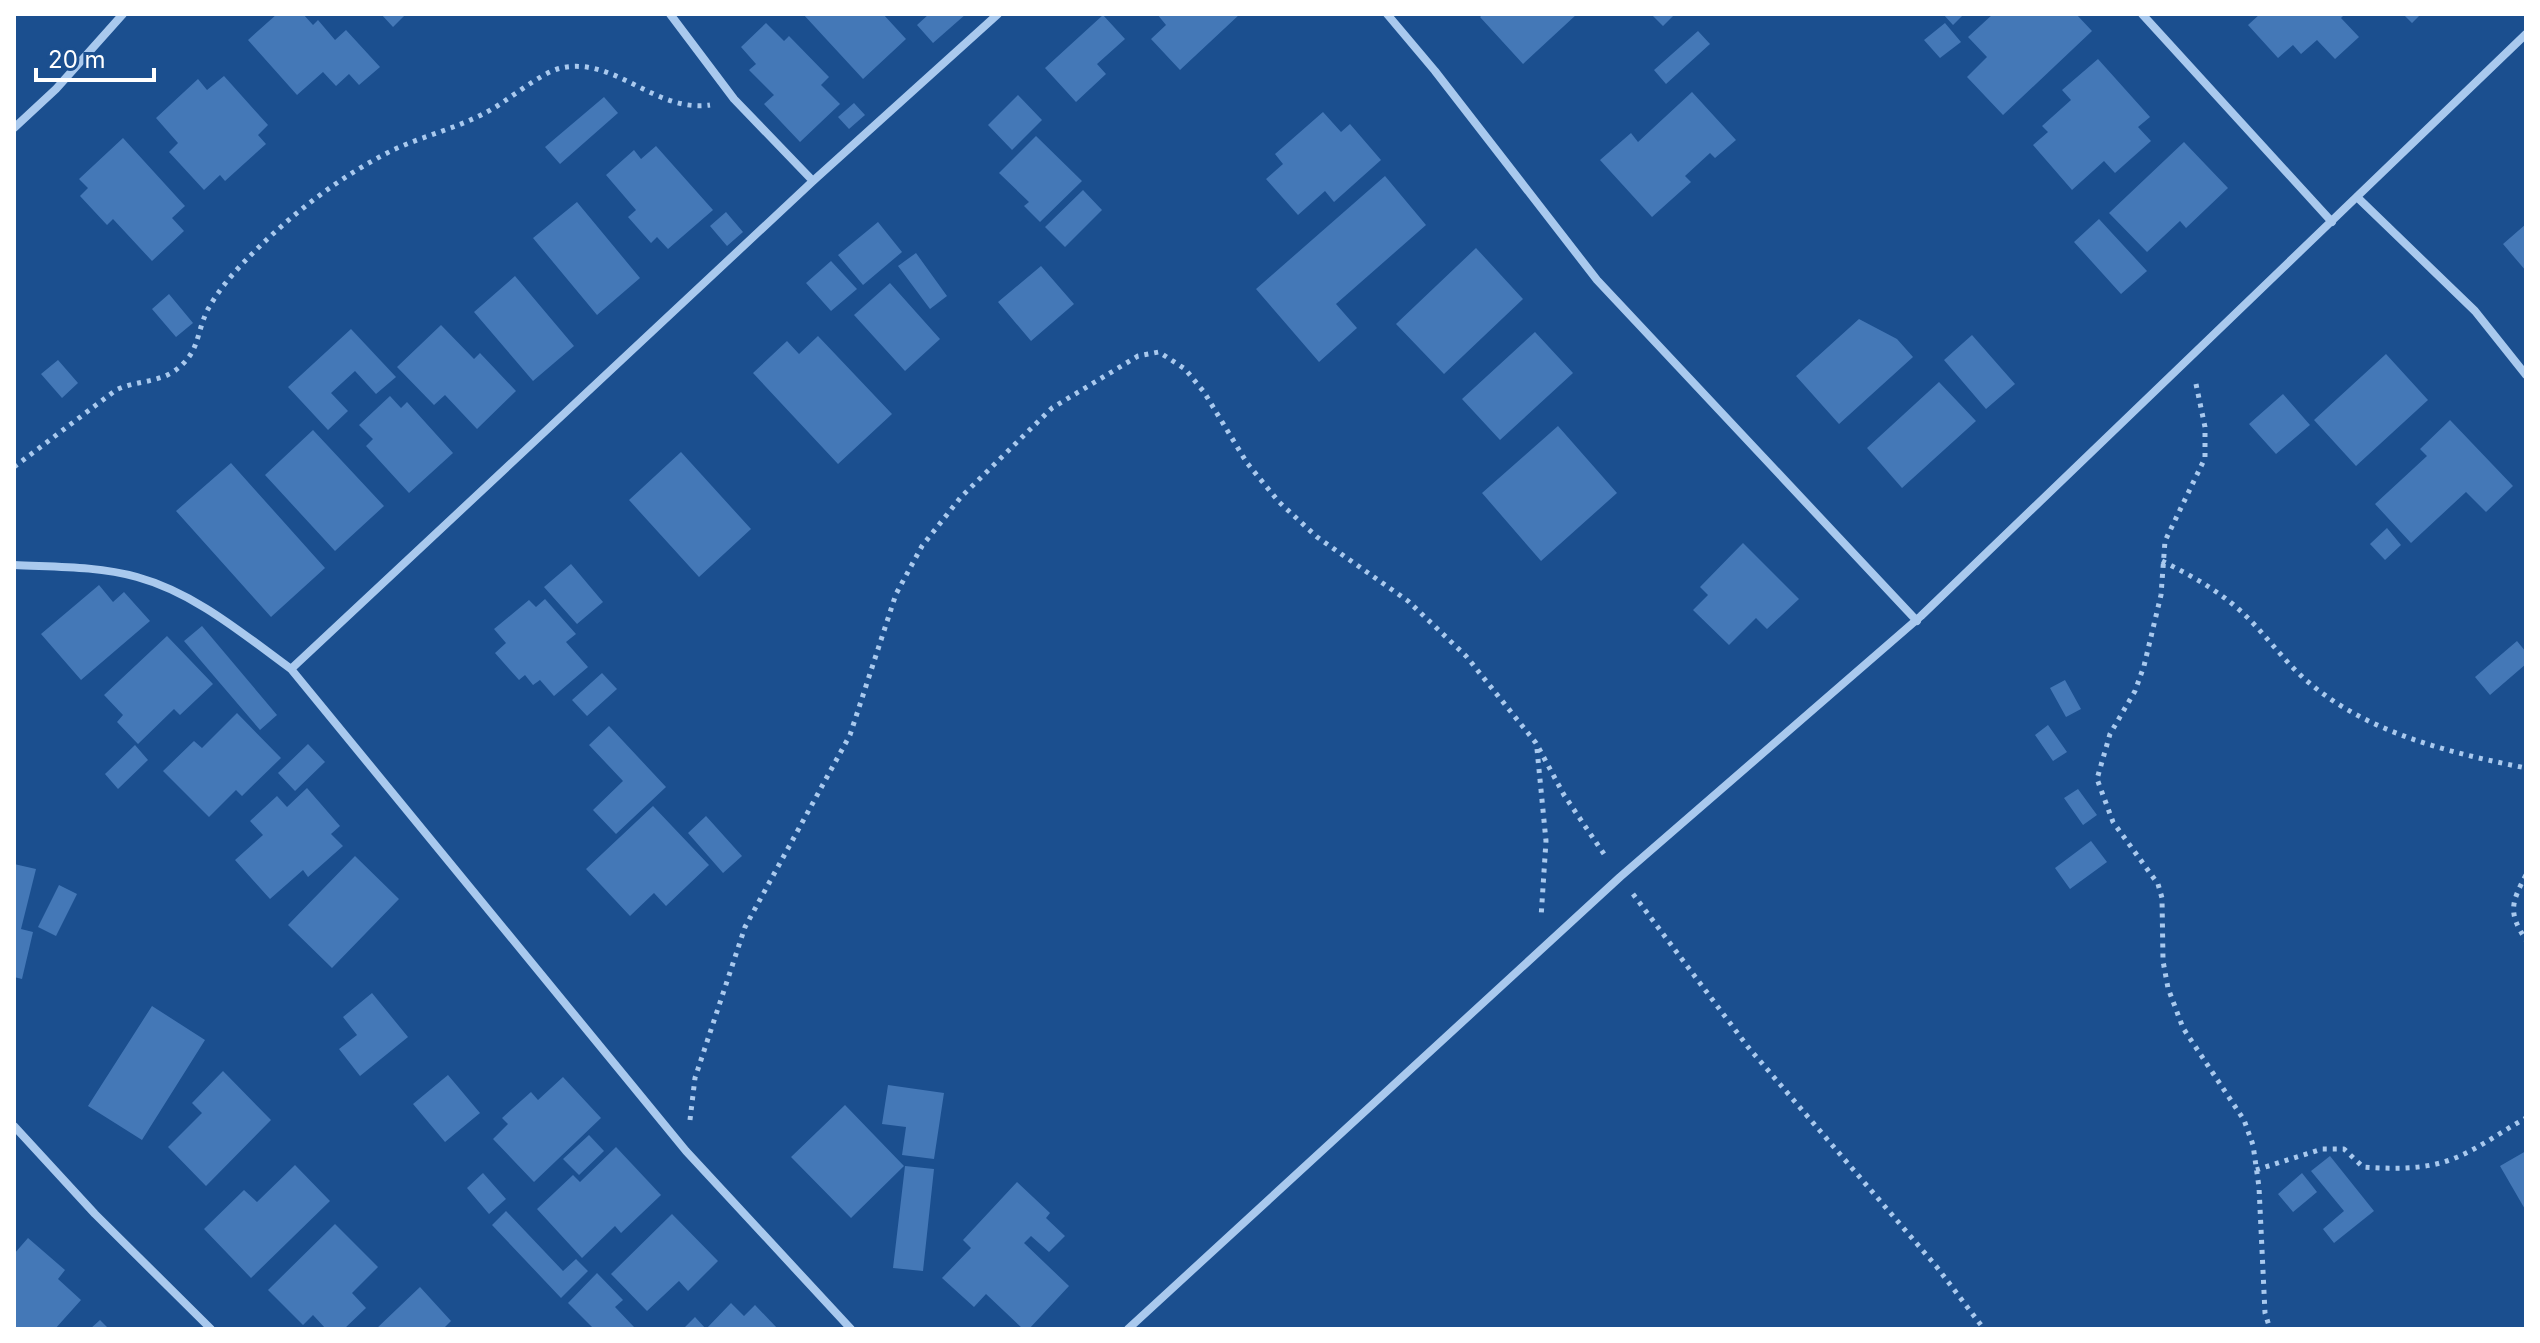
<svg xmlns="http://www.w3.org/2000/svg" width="2540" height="1343" font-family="Inter,sans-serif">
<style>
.building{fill:#4478b7}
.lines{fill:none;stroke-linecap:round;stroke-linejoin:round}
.path{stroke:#a9c9ee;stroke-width:5;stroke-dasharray:4 6;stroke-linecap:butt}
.minor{stroke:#a9c9ee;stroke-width:8}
</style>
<rect width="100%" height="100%" fill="#1b4f8f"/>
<!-- building -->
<path class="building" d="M277 14H303L313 25 318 20 335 40 346 30 380 67 359 85 349 74 336 86 323 72 297 95 248 40Z
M381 14H406L393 27Z
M803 14H883L906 39 863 79Z
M929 14H966L933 43 917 25Z
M1157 14H1240L1180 70 1151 39 1166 25Z
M1483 14H1577L1523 64 1480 17Z
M1651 14H1675L1663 26Z
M1943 14H1964L1953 25Z
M1993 14H2076L2092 31 2003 115 1967 77 1987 57 1968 37Z
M2260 14H2345L2341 18 2359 37 2335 59 2317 40 2301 54 2293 45 2278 58 2248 25Z
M2403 14H2421L2412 23Z
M1103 15 1125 39 1097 64 1106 74 1076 102 1045 68Z
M766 23 784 41 789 36 829 77 821 85 840 104 800 142 764 104 774 95 749 70 756 64 741 47Z
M1945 23 1961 42 1940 58 1924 40Z
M1698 31 1710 44 1666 84 1654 70Z
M2098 59 2150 117 2138 127 2151 141 2115 173 2104 161 2072 190 2033 145 2048 132 2042 126 2071 100 2062 90Z
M224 76 268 125 258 135 266 144 225 181 220 175 204 190 169 152 178 143 156 118 198 79 207 90Z
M1692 92 1736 140 1715 158 1710 153 1685 176 1691 182 1652 217 1600 160 1631 133 1638 142Z
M1018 95 1042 120 1012 150 988 125Z
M604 97 618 113 560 164 545 147Z
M854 103 865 115 849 129 838 117Z
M1323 112 1341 132 1350 124 1381 160 1334 202 1325 191 1298 215 1266 179 1283 164 1275 154Z
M1036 136 1082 181 1040 222 1024 206 1029 202 999 173Z
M123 138 185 206 172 218 184 231 152 261 113 219 107 225 80 196 88 188 79 179Z
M2184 142 2228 188 2186 228 2180 221 2147 252 2109 213Z
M656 146 713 210 668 249 657 237 651 243 628 217 636 210 606 175 634 150 641 159Z
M1385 176 1426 225 1336 304 1357 328 1319 362 1256 289Z
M1083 190 1102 210 1065 247 1045 227Z
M577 202 640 278 597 315 533 238Z
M726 212 743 232 727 246 710 226Z
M2099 219 2147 271 2121 294 2074 242Z
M878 222 902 252 863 285 838 255Z
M2526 224V271L2503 244Z
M1476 248 1523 299 1444 374 1396 324Z
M916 253 947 296 930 309 898 266Z
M831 261 857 289 831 311 806 283Z
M1041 266 1074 304 1031 341 998 302Z
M515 276 574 346 533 381 474 312Z
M890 283 940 339 905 371 854 315Z
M169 294 193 323 176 337 152 309Z
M1859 319 1897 339 1913 357 1839 424 1796 376Z
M441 325 474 359 480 353 516 391 477 429 445 395 434 405 397 367Z
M351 329 396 377 376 394 355 371 331 393 348 411 328 430 288 387Z
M1535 332 1573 373 1500 440 1462 399Z
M1972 335 2015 384 1986 409 1944 360Z
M818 336 892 414 838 464 753 373 787 341 799 354Z
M2386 354 2428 400 2356 466 2314 420Z
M58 360 78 383 62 398 41 374Z
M1939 382 1976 421 1902 488 1867 448Z
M2283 394 2310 425 2276 454 2249 424Z
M390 396 401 408 407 402 453 453 409 493 366 446 373 439 359 425Z
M2450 420 2513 486 2486 512 2466 492 2411 543 2375 504 2427 456 2420 449Z
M1558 426 1617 493 1541 561 1482 493Z
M313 430 384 506 335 551 265 475Z
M681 452 751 529 699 577 629 500Z
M231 463 325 568 271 617 176 511Z
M2387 528 2401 545 2385 560 2370 544Z
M1743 543 1799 599 1767 629 1756 618 1729 645 1693 610 1708 595 1700 587Z
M571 564 603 602 577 624 544 587Z
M99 585 113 602 124 592 150 621 81 680 41 634Z
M545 599 576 634 566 642 588 667 554 696 540 680 533 685 525 675 519 680 495 653 506 643 494 629 529 600 536 607Z
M202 626 277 715 260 730 184 641Z
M167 636 213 684 180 715 174 709 138 744 117 722 123 715 104 695Z
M2517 641 2526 652V664L2490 695 2475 677Z
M602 673 617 689 587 716 572 700Z
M2065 680 2081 709 2066 717 2050 688Z
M237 713 281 758 242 796 236 790 209 817 163 771 194 741 202 748Z
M2048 725 2067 752 2053 761 2035 735Z
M609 726 666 787 616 834 593 810 623 781 589 745Z
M308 744 325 762 295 791 278 773Z
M135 745 148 760 118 789 105 774Z
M307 788 340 826 331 834 343 846 308 877 303 870 270 899 235 860 263 835 250 821 277 796 287 807Z
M2078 789 2097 815 2083 825 2064 798Z
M653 806 709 865 666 906 654 893 630 916 586 869Z
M706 816 742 856 723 873 688 833Z
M2091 841 2107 862 2070 889 2055 868Z
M355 856 399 899 332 968 288 925Z
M14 864 36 869 21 929 33 932 22 979 14 977Z
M59 885 77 894 56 936 38 927Z
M372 993 408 1037 360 1076 339 1049 357 1035 343 1017Z
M152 1006 205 1040 142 1140 88 1106Z
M223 1071 271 1120 206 1186 168 1147 202 1113 192 1103Z
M448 1075 480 1113 445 1142 413 1104Z
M563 1077 601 1118 534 1182 493 1139 508 1124 502 1118 531 1092 538 1100Z
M888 1085 944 1093 934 1159 902 1155 906 1127 882 1124Z
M845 1105 904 1166 851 1218 791 1157Z
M589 1135 604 1151 579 1175 563 1159Z
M616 1147 661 1195 621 1233 615 1226 582 1258 537 1209 573 1175 580 1182Z
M2526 1151V1211L2500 1166Z
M2330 1156 2374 1211 2334 1243 2323 1229 2344 1211 2311 1171Z
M295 1165 330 1201 251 1278 204 1229 244 1190 257 1202Z
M905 1166 934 1169 923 1271 893 1268Z
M483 1173 506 1199 489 1214 467 1188Z
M2302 1173 2317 1192 2293 1212 2278 1194Z
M1017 1182 1050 1213 1046 1218 1065 1236 1049 1252 1031 1236 1024 1243 1069 1286 1029 1329H1023L986 1294 974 1307 942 1278 971 1248 963 1240Z
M506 1211 563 1271 576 1259 588 1271 561 1298 492 1225Z
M672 1214 718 1261 688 1291 679 1281 647 1311 611 1274Z
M335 1224 378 1267 352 1293 366 1308 344 1329H326L313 1315 303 1325 268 1290Z
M28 1238 65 1270 58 1279 81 1300 55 1329H14V1254Z
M597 1273 623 1300 615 1307 634 1327 632 1329H594L568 1303Z
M420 1287 451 1321 443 1329H376Z
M731 1303 744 1316 755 1305 778 1329H683L695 1317 706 1329Z
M100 1320 109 1329H90Z"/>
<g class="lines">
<!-- path -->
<path class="path" d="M2196 384 2205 427V458L2165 541 2161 595 2144 666 2135 691 2110 734 2097 779 2113 822 2158 884 2162 898 2163 961 2168 988 2183 1028 2244 1120 2253 1145 2259 1187 2265 1313 2270 1329
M14 467 116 390C134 381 155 383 173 372 200 353 195 337 207 311 217 292 233 273 248 258 289 216 340 176 393 150 423 136 454 129 483 114 506 103 539 73 561 68 615 56 655 113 710 105
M2162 561C2194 577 2223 593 2248 618 2268 638 2285 662 2307 681 2367 733 2450 753 2526 768
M1537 749 1546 841 1541 918
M2526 875C2511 903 2508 913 2526 940
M1633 894 1748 1047 1936 1266 1984 1329
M690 1120 695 1078 745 927 850 735 896 594 922 546 961 497 1052 408 1138 356 1159 352 1185 369 1204 392 1247 463 1279 502 1317 537 1408 601 1466 656 1536 743 1564 795 1606 857
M2256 1170 2322 1149H2344L2363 1167C2394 1169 2426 1170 2455 1158 2480 1148 2502 1131 2526 1118"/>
<!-- minor -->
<path class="minor" d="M670 14 734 99 813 181
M1387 14 1435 71 1597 280 1917 621
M2142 14 2332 222
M14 128 56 89 123 14
M2357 197 2475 311 2526 375
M14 565C55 567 98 566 137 577 195 593 243 634 291 669L686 1151 851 1329
M291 669 813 181 998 14
M14 1126 95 1214 211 1329
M1128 1329 1620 877 1921 616 2526 34"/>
</g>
<!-- border -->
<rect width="2540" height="1343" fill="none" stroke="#ffffff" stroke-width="32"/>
<!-- scale -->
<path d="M36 68v12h118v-12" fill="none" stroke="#ffffff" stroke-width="4"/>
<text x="48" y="68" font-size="24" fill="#ffffff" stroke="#1b4f8f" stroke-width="6" paint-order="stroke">20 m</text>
</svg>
